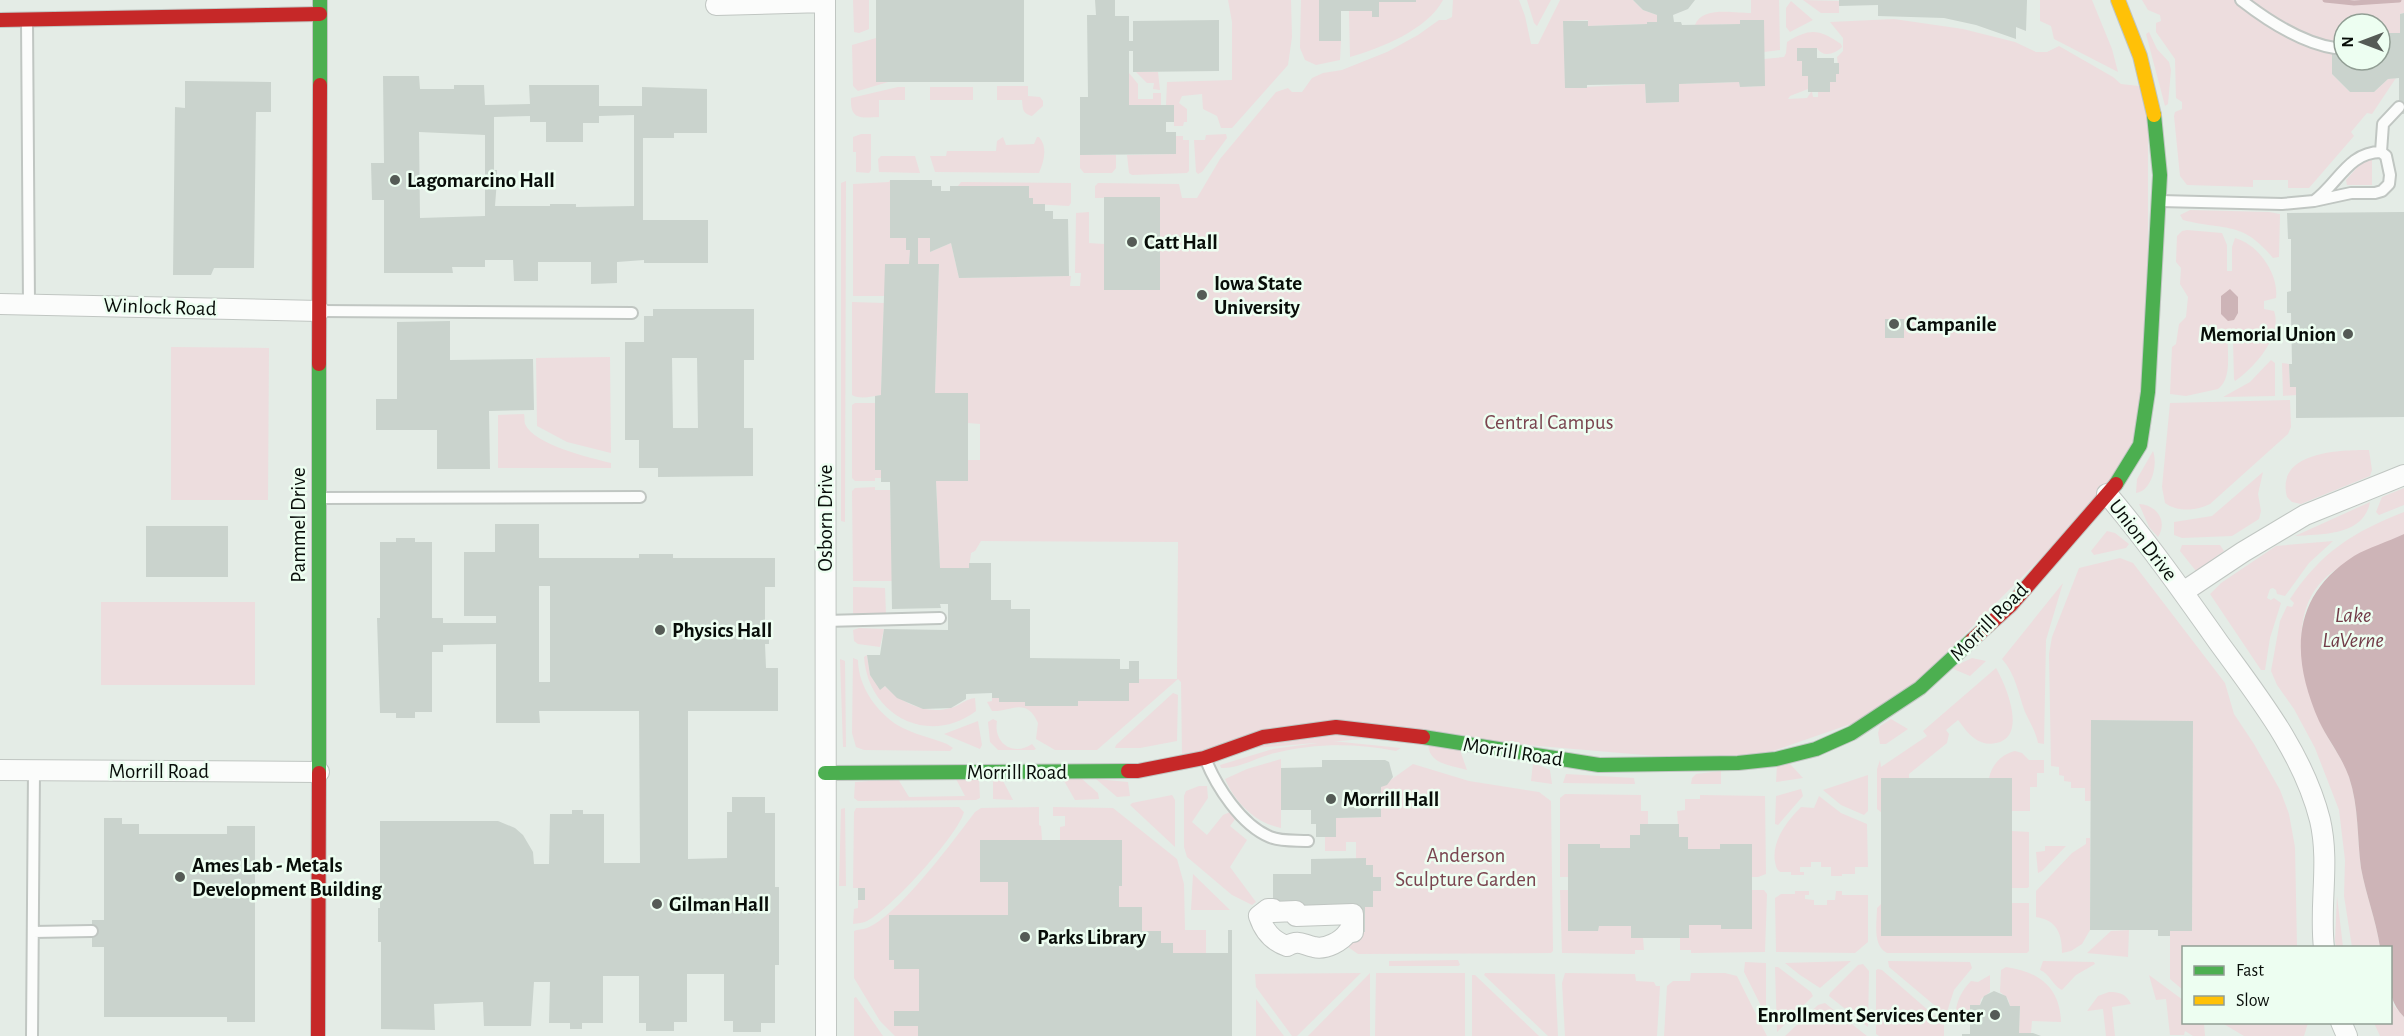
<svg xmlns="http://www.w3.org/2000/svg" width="2404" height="1036" font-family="'Alegreya Sans',sans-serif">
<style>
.green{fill:#edddde}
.water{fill:#cdb4b7}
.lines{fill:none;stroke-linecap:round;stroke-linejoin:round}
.stream{stroke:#cdb4b7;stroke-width:5}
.building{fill:#cad3cd;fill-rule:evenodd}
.lane-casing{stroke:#c0c6c2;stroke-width:14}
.street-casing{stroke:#c0c6c2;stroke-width:22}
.fast-casing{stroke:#c0c6c2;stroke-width:16}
.slow-casing{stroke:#c0c6c2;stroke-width:16}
.jam-casing{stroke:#c0c6c2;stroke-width:16}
.lane{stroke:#fbfcfb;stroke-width:10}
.street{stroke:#fbfcfb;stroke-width:20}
.fast{stroke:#4caf50;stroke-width:14}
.slow{stroke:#ffc107;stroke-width:14}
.jam{stroke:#c62828;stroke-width:14}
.poi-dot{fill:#555b56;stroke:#edfef1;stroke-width:2}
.labels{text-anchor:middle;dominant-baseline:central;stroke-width:5;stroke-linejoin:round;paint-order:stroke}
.poi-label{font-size:21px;font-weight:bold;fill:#080d09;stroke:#edfef1;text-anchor:start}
.street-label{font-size:21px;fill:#080d09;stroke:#edfef1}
.park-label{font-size:21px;fill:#7a444f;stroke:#edfef1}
.water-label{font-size:22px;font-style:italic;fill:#723c48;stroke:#edfef1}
</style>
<rect width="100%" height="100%" fill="#e4ece6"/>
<!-- green -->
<path class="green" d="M853 0H869V29L859 33 854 32Z
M1228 0H1291L1292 37 1288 65 1232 128H1221L1217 116 1203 109 1202 94 1182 96 1179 103 1187 109V122H1184L1183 126H1174V105H1166L1167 82 1232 80V22Z
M1301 0H1319V41H1341L1340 60 1316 65 1305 60 1300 48Z
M1416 0H1443C1427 30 1381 48 1350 57L1349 11H1372L1379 2H1416Z
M1453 0H1519L1525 16 1531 44H1538L1560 0H1633L1643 10 1657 15V22H1647V24L1588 26V20L1564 21 1565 88 1645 84 1646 103 1679 102V84L1739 82 1740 87 1764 86V59L1784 57 1786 53 1787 42C1810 28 1819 29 1841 44L1842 47C1835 54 1823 58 1817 48L1797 61H1802L1808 76V89L1790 96 1788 99 1807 98 1811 92H1812L1813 97H1818V92L1836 74H1839L1837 57 1843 51V38L1830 22 1894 19 1963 29 2015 42 2036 52H2047L2059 46 2113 77 2121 84 2148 87V392L2122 477 1888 711 1738 763 1411 735 1182 754 1181 682 1178 679 1097 750H1055L1036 739 1038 723C1026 696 1012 712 992 711L987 702 992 701V698H999V702H1025V706H1078V701H1129V683H1138L1139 679H1177L1178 542 981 541 975 551 971 553 969 568H940L936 481H968V460H980V424L968 423V393H935L939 265 918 264V238H930V252L951 243 959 278 1071 276 1070 286H1080L1081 273H1075L1076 213 1089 212V243L1104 244V289L1160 290V197L1095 198V186L1098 183 1179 184 1182 198H1197L1220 159 1276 92 1288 88 1292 92H1302L1312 78 1323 73 1342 70 1387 52 1418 35 1439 20H1446L1452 17Z
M1527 0H1551L1537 26 1534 23Z
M1751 0H1779L1780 50 1764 52 1740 20V24L1695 25C1702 6 1734 13 1751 13Z
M1803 0 1839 1V13H1821Z
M2040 0H2092L2112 49 2118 72 2054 39 2051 26 2040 21Z
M2142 0H2404V13L2400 14V33H2380V24H2344V39L2332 51V74L2350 92H2374L2388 79 2396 78 2372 114 2367 113 2351 132 2354 136 2309 188H2288V180H2253V187L2187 185 2180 176 2174 116 2175 112 2182 109V102L2176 98 2175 59 2156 32V23L2161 21 2160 15 2148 10Z
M1791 1 1813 20 1790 32 1786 27V8Z
M2149 32 2157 49 2169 62 2171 70 2168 104 2165 106 2146 34Z
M876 38 888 82 858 91 853 86 852 45Z
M1136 72H1158L1160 90 1153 89 1154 83H1147Z
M1129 73 1138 84V99H1153V93H1161V105H1129Z
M997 86H1028V96L1040 97 1043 101V106L1032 116C1022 113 1023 109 1022 100H997Z
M898 87H905V100H879V117C861 118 850 120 851 98Z
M930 87H973V100H930Z
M861 134H871V170L869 173 856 172V152H853V137Z
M1226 134 1227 138 1202 172 1198 174 1196 172 1194 140H1205L1206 135Z
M1176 136H1183V140H1189V171L1187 173 1132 175 1129 173 1127 155 1176 154Z
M1003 137 1006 145 1034 144 1037 137H1039C1048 147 1044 161 1039 173L935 172 930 156H946L947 151H996L997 141Z
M1080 155H1116V168L1112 173H1084L1080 168Z
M881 156H915L920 173 879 172 878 159Z
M2372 159V185H2347L2346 180 2362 162Z
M890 180V238H906V250H910L909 264 884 296H853V184L889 182Z
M846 181 845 522 841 521V183Z
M961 182 1071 183V203L1069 206 1033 204V198H1029V186H958Z
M2190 210 2269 212 2280 214 2279 257 2273 258C2242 220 2225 231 2183 220L2180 215Z
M2187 230 2222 233 2227 245V271H2232V247L2235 238C2258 244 2279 274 2276 298L2264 301V309L2274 311C2283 336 2254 368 2235 381L2234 379 2233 340H2228C2227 355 2232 379 2218 389L2186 396 2170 394 2172 347 2176 344 2179 324 2186 317 2188 297 2180 284 2181 268 2176 262 2177 236 2182 231Z
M852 302 884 303 881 395C872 396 861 400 852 395Z
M171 347 269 348 268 500H171Z
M610 357 611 453 567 442 537 426 536 358Z
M2271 360 2275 363V396L2223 397 2250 382Z
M2282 363 2289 364 2290 386 2296 387V395L2283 396Z
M2290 400 2291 427 2288 434 2210 504C2197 511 2177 512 2165 503L2162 487 2170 403Z
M855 403H875V469L881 470V478H875V481H855L852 478V405Z
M524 414C525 417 524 421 525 424 534 445 591 458 611 463V468H498V415Z
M2369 450 2372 470 2370 476 2301 504 2292 502 2287 497C2275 451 2341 450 2369 450Z
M2153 451C2158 464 2152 491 2136 493L2137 479Z
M2263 472 2258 494 2261 511 2259 519 2232 536 2182 538 2174 535V522L2212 516Z
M875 487V490H890L892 581H853L852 491 855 488Z
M2404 488V505L2379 515 2376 512 2382 497Z
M2370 502C2364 536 2322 534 2295 536Z
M2139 504C2157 505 2168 521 2158 537L2149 527Z
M2404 512V534C2381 545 2356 556 2335 570 2284 605 2302 673 2320 721 2327 741 2343 757 2349 777 2359 807 2357 838 2361 868 2366 895 2376 920 2380 947H2352L2344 896 2345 860 2339 810 2315 748 2294 709 2277 685 2271 671 2280 621 2287 606 2292 607 2294 603 2290 599C2321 552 2353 532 2404 512Z
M2107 531 2115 533 2129 544 2126 548 2094 555 2091 551Z
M2333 541 2309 563 2285 596 2277 594 2276 590 2273 588 2270 589 2267 598 2271 600 2274 598 2281 603 2270 638 2265 670H2261L2210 594 2221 583 2276 546Z
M2182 545H2220L2224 551 2196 571 2180 551Z
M2120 558 2133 563 2225 683 2234 714 2254 744 2280 790 2289 814 2295 847 2297 947 2184 948 2183 990 2170 979V931L2192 930 2193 721 2091 720V801H2085V788H2071V782L2064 781V776L2059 775V767L2051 766 2049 654 2052 637 2079 568Z
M2063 583 2046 640 2044 744 2038 743C2036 732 2030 723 2025 712 2018 693 2016 675 2002 659Z
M853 587 885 588 886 614H853Z
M101 602H255V685H101Z
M859 628 884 629 880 647 858 644 854 641 853 630Z
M867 655 870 675 881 689 885 686C903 704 928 716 954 707 962 704 966 699 975 698L976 711C928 747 868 715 864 657Z
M853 658 858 660C858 686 877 713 899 726 913 734 932 738 947 744L953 748 950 751 864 750 856 747 852 733Z
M1972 658 1986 661 1970 676 1951 668Z
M840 659 845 661 846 747H843Z
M1996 668C2006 685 2028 737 1996 743 1989 745 1980 743 1974 738 1967 733 1963 726 1958 720L1946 730 1949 734 1947 743 1909 774V778H1881V812L1877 809V769L1880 760 1881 767 1927 736 1923 731Z
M1173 693 1178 695 1177 741 1140 748H1115L1116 745Z
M993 719 997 721C993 743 1013 757 1032 744L1036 749 1034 750H998L990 742 988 722Z
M1891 719 1908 729 1886 744H1880L1878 733 1880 726Z
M978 721 982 745 980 749 944 734Z
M1332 741 1401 748 1396 751C1356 743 1315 743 1275 753 1257 757 1239 769 1221 768L1220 765 1273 749Z
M1428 745 1460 750 1467 770C1451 765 1430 765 1428 745Z
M2015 751 2022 753 2029 760H2044V773H2037V787H2030V811H2012V779L1989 778C1992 764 2002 754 2015 751Z
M1281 759V828C1255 823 1235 802 1225 779L1247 769Z
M1533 763 1550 770 1552 784 1531 781Z
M1413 764 1469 781 1539 792 1551 801 1553 951 1551 953 1358 954 1341 942 1348 932H1365V907H1373V891L1381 877H1373V865H1366L1356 858V842H1346V851H1325V837H1336V818L1381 817V787Z
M1790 764 1803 778 1776 782 1777 765Z
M1721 771V784H1691L1692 778 1696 774Z
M1566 774 1634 778 1635 784 1563 783Z
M1868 775V811L1864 815 1841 805 1823 790Z
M898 779 909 797 965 796 956 779H979L980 798 976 800 858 801 854 798 855 782Z
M993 779H1002L1013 800 993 799Z
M1063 779H1082L1098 793 1099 799 1075 800Z
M1096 779 1128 782 1130 796 1117 797Z
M1199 786H1207L1208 798 1192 822 1207 835 1223 815 1230 812 1236 818 1230 826 1247 840 1230 867 1256 902 1252 905 1232 895 1187 857 1184 847V796L1186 791Z
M1801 789 1803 796 1778 825 1775 824 1776 796Z
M1565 794 1641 795V811H1648V824H1640V835H1630V848H1600L1599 844H1568V877H1560V798Z
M1172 795 1175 800V847L1130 805 1132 803Z
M1700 795 1765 796 1766 874 1758 877H1752V844H1720V849H1688V837H1679L1677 811 1685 810V799H1700Z
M1819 796 1841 813 1867 824 1868 867H1855V874H1842V876H1831V867H1821V862H1811V867H1800V872H1804V875H1791V872H1780L1777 869C1768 846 1785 823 1801 807L1814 808Z
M959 807 964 812C958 835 890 910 867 921 863 923 858 923 853 924L854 909 858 908V900H865V888H853L854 812 856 808Z
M1039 807V825L1041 826 1042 840H980V882H1008V915L894 960V969H919V1011H894V1025L918 1026V1036H895L880 1021 854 978V931C858 929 862 930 867 928 898 916 954 840 975 812L981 808Z
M1053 807 1113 808 1177 859 1184 884 1185 930H1206V953H1173V943H1161V931H1142L1119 907V886L1122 885V840H1060V827L1065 826V816H1053Z
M845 808 846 886H839L841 809Z
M2012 831 2029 832V887L2027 888H2012Z
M2086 838H2090V930L2082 944 2071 951 2062 953C2062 934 2057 920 2036 917V891L2072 853 2086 844Z
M2045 846H2066L2042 871 2038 873 2036 852 2045 851Z
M1193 874 1230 910H1191Z
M1560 890H1568L1598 931 1599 926H1631V938H1643L1644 950H1635V954L1562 953Z
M1752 890H1764L1767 894 1765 952 1691 953V950H1680V938H1689V925H1721V929H1752Z
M1795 891H1809V895H1805V899L1814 900V905H1827V900H1835L1836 891H1842V895H1868V942L1855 953 1776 952 1775 898 1781 894H1795Z
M2337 896 2343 947H2336L2335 941Z
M2012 903H2029V951L2027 953H1887C1872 945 1877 923 1877 908L1881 904V936H2011Z
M2129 930 2128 957 2087 953 2111 931Z
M1458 960 1460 965 1458 966H1389V961Z
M1851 961 1820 988 1800 975 1785 963Z
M1888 961 1970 962 1972 968 1954 990 1946 1015 1889 967Z
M2043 961 2094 962 2095 964 2076 975 2062 990C2053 986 2050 974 2040 970Z
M1745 962 1766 963V1016L1744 972Z
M1863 964 1869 971 1868 1027 1829 996 1830 993 1858 965Z
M1775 967H1778L1811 992 1813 996 1777 1032Z
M2006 967C2039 972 2060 987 2061 1022L2032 1021 2031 1033H2019L2020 1006H2010L2008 999 2000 992 2001 970Z
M1878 969 1882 970 1944 1024V1036H1879L1876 1034V970Z
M1361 973 1297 1036H1292L1256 987 1255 974Z
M1370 973V1036H1308Z
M1376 973H1465V1036H1375Z
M1485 973 1555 974 1558 1036H1548L1484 975Z
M1565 973 1635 974 1636 981 1654 982 1656 986H1660L1657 1036H1565L1562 983Z
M1691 973H1725L1737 976 1767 1036H1664L1667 986 1673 981H1690Z
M1472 975H1475L1539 1036H1472Z
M1990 975V992L1981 999 1980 1005 1970 1006V1023L1956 1022C1954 1006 1960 992 1971 981L1978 982Z
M2149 975 2183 1000 2184 1022 2204 1023 2205 1036H2193L2185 1031 2184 1035H2170L2166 999 2156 1000Z
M2109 992C2120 992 2126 994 2131 1004L2112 1007 2115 1036H2106L2103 1009 2087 1011 2098 996Z
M2391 995 2394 1006 2404 1017V1036H2380L2374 1023 2390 1022Z
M856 997 883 1036H854V998Z
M1256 999 1284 1036H1256Z
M1825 1003 1867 1036H1785L1818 1005Z
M2222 1023 2308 1022V1023L2304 1036H2244Z"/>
<!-- water -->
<path class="water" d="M2230 289 2238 297V313L2234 320 2228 321 2221 314V296Z
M2404 534V1017C2384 996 2390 975 2390 948L2380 947C2376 920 2366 895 2361 868 2357 837 2359 807 2349 777 2342 757 2328 740 2319 721 2291 657 2290 597 2354 556 2369 547 2388 542 2404 534Z"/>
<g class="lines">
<!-- stream -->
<path class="stream" d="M2325 0 2354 3 2399 0"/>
</g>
<!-- building -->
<path class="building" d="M876 0H1024V82H876Z
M1095 0H1115V16H1129V41H1133V21L1219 20V71L1133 72V51H1129V105H1174V122H1166V132H1176V154L1080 155V97H1088L1087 15H1096Z
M1319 0H1416V2H1379V17H1372V11H1341V41H1319Z
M1633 0H1695L1688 9 1673 15 1674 22H1681L1682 25 1740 24V20H1764L1765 86 1740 87 1739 82 1679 84V102L1646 103 1645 84 1587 85V88H1565L1563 21H1588V26L1647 24V22H1657V15L1643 10Z
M1839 0H2027L2026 31 2016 27V39L1976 25 1944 18 1878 16V5L1839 6Z
M2404 13V114H2399V78L2388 79 2374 92H2350L2332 74V51L2344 39V60H2380V33H2400V14Z
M1797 48H1817V58H1834V63H1839V74H1836V82H1830V92H1808V76H1802V61H1797Z
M383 76H419L420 89H454V85H484L485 105 530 104 529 85H599V106H642V87L707 89V133H674V138H643V220H708V263H644V260L617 262V283L591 284V262H538V281H514L513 260H485V267H452L453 273H384V200H372L371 163H384ZM634 115V206L576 207V204H550V206H495L497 180V170H494V117L530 116V122H546V142H583V123H599V116ZM419 132 485 135V216L420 218Z
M185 81 271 82V112H256L254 268H214L211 275H173L175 107 185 108Z
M890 180H932V186H941V191H950V186H1029V198H1033V204H1045V211H1053V219H1068L1069 276 959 278 951 243 930 252V238H918V264H939L935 393H968V481H936L940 568H969V563H991V600H1011V609H1030V658L1120 659V669H1129V661H1139V683H1129V701H1078V706H1025V702H999V698H992V693L966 694V699L951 708 923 709 897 698 885 686 880 690 870 675 867 655H880L884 629 948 630V604H940L941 608 892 609 890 482H881V470H875V396L881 395V392L885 264H909L910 250H906V238H890Z
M1104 197H1160V290H1104Z
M2404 212V417L2296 418V387H2290L2289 364H2292L2291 313H2287V292L2291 291V239H2288L2287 213Z
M653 309H754V360H744V428H753V476L658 477V468H639V440H625V342H644V316H653ZM672 358H697L698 428H673Z
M1885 319H1904V338H1885Z
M450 321V360L533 359 534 410 489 411 490 469H437V430H376V399H397V322Z
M495 524H539V558H639V554H673V558H775V587H765V622H769V644H765L766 668H778V711H688V859L727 858V812H732V797H765V813H775V887H779V965H775V1023H761V1032H733V1021H724V974H687V1022H674V1031H646V1023H639V976H603V1023H582V1029H570V1023H549L550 982H534L531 1026H484L483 1002 434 1004 435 1030 381 1029V942H378V908H380V821H498L515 828 523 835 533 852 534 864H549L550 814H572V810H583V814H604V863H640L639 711H539L540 723H496V644L443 645V652H432V712H415V718H396V713H380L377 618H380V542H396V538H415V542H432V618H443V623H496V616H464V552H495ZM539 586H550V682H539Z
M146 526H228V577H146Z
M2091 720 2193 721 2192 931H2170V936H2158V930H2090Z
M1322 760H1385L1389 762 1393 777 1387 785 1381 787V817L1336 818V837H1316V824H1311V810H1281V768L1322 767Z
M1881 778H2012V936H1881Z
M104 818H122V824H139V834H227V826H255V1022H227V1017H104V947H92V920H104Z
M1640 824H1679V837H1688V849H1720V844H1752V929H1721V925H1689V938H1631V926H1599L1598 931H1568V844H1600V848H1630V835H1640Z
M980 840H1122V886H1119V907H1142V931H1161V943H1173V953H1228V930H1232V1036H918V1026H894V1011H919V969H894V960H889V915H1008V882H980Z
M1366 858V865H1373V877H1381V891H1373V907H1365V932H1353V910L1273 912V874H1311V859Z
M858 888H865V900H858Z
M1994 991 2006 996 2010 1006H2020L2019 1033H2033L2041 1036H1962V1034H1970V1005H1980L1984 996Z"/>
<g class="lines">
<defs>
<path id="lane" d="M2241 0C2268 21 2301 43 2335 48
M27 20 29 304
M2381 152 2383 124 2399 107
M2160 201 2282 204 2314 201 2351 193H2375L2382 191 2389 184 2390 175 2386 156 2381 152C2348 152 2338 184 2314 201
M320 311 632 313
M319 498 640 497
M825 621 940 618
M1205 758C1216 786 1241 825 1270 837 1282 842 1297 840 1308 841
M33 932 92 931
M32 1036 34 770"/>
<path id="street" d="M825 0 826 1036
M716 5 825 2
M0 304 319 311
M2107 494C2147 541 2183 592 2219 643 2259 698 2303 753 2320 820 2330 863 2319 905 2324 948
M2183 592 2243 552 2305 515 2404 475
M0 770 319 772
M1268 909H1273V912L1296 911V916L1353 914V932H1348C1342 941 1326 950 1314 947 1303 945 1299 939 1287 946 1272 941 1264 931 1259 916Z
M2341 1022 2347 1036"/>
<path id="fast" d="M320 85V0
M2116 484 2140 445 2148 392 2160 175 2154 115
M1423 737 1599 765 1738 763 1776 759 1816 749 1852 733 1920 688 1972 640
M319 773V364
M825 773 1128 771"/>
<path id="slow" d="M2118 0 2140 56 2154 115"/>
<path id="jam" d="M0 20 320 14
M319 364 320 85
M1972 640 2011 605 2116 484
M1128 771H1138L1204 758 1263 737 1336 727 1423 737
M318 1036 319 773"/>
</defs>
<!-- lane casing -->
<use href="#lane" class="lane-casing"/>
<!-- street casing -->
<use href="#street" class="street-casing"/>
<!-- fast casing -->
<use href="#fast" class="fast-casing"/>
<!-- slow casing -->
<use href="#slow" class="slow-casing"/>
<!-- jam casing -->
<use href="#jam" class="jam-casing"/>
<!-- lane -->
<use href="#lane" class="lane"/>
<!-- street -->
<use href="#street" class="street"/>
<!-- fast -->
<use href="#fast" class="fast"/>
<!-- slow -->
<use href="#slow" class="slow"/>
<!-- jam -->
<use href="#jam" class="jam"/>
</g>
<!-- markers -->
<g class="poi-dot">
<circle cx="395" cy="180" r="6"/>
<circle cx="1132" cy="242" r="6"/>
<circle cx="1202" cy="295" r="6"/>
<circle cx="1894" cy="324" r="6"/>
<circle cx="2348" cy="334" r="6"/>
<circle cx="660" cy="630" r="6"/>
<circle cx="1331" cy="799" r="6"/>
<circle cx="180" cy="877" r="6"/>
<circle cx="657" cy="904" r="6"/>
<circle cx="1025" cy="937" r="6"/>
<circle cx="1995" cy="1015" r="6"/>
</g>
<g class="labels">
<!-- poi labels -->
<g class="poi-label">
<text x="407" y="180">Lagomarcino Hall</text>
<text x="1144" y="242">Catt Hall</text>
<text x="1214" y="283">Iowa State<tspan x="1214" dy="24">University</tspan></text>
<text x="1906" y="324">Campanile</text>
<text x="2336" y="334" text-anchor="end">Memorial Union</text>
<text x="672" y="630">Physics Hall</text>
<text x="1343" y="799">Morrill Hall</text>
<text x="192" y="865">Ames Lab - Metals<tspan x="192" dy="24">Development Building</tspan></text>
<text x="669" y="904">Gilman Hall</text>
<text x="1037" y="937">Parks Library</text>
<text x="1983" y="1015" text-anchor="end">Enrollment Services Center</text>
</g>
<!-- street labels -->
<g class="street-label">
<text transform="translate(160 307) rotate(2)">Winlock Road</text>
<text transform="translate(825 518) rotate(-90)">Osborn Drive</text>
<text transform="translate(298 525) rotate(-90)">Pammel Drive</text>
<text transform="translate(2143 540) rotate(52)">Union Drive</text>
<text transform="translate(1989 622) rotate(-45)">Morrill Road</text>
<text transform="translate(1513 752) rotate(9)">Morrill Road</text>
<text x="159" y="771">Morrill Road</text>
<text x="1017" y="772">Morrill Road</text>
</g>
<!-- park labels -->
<g class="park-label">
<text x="1549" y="422">Central Campus</text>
<text x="1466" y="855">Anderson<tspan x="1466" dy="24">Sculpture Garden</tspan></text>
</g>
<!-- water labels -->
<g class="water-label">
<text x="2353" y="615">Lake<tspan x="2353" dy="25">LaVerne</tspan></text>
</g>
</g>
<!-- legend -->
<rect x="2182" y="946" width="210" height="78" fill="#edfef1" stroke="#919e94" stroke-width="1.5"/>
<rect x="2194" y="966" width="30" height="9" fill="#4caf50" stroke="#919e94" stroke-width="1.5"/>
<text x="2236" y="976" font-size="18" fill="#080d09">Fast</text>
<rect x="2194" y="996" width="30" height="9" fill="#ffc107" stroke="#919e94" stroke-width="1.5"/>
<text x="2236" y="1006" font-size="18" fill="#080d09">Slow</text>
<!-- north arrow -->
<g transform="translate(2362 42) rotate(270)"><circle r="28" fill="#edfef1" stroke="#919e94" stroke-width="1.5"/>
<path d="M0-4.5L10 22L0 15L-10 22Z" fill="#555b56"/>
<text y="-9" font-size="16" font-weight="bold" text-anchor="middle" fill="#080d09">N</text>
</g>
</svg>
